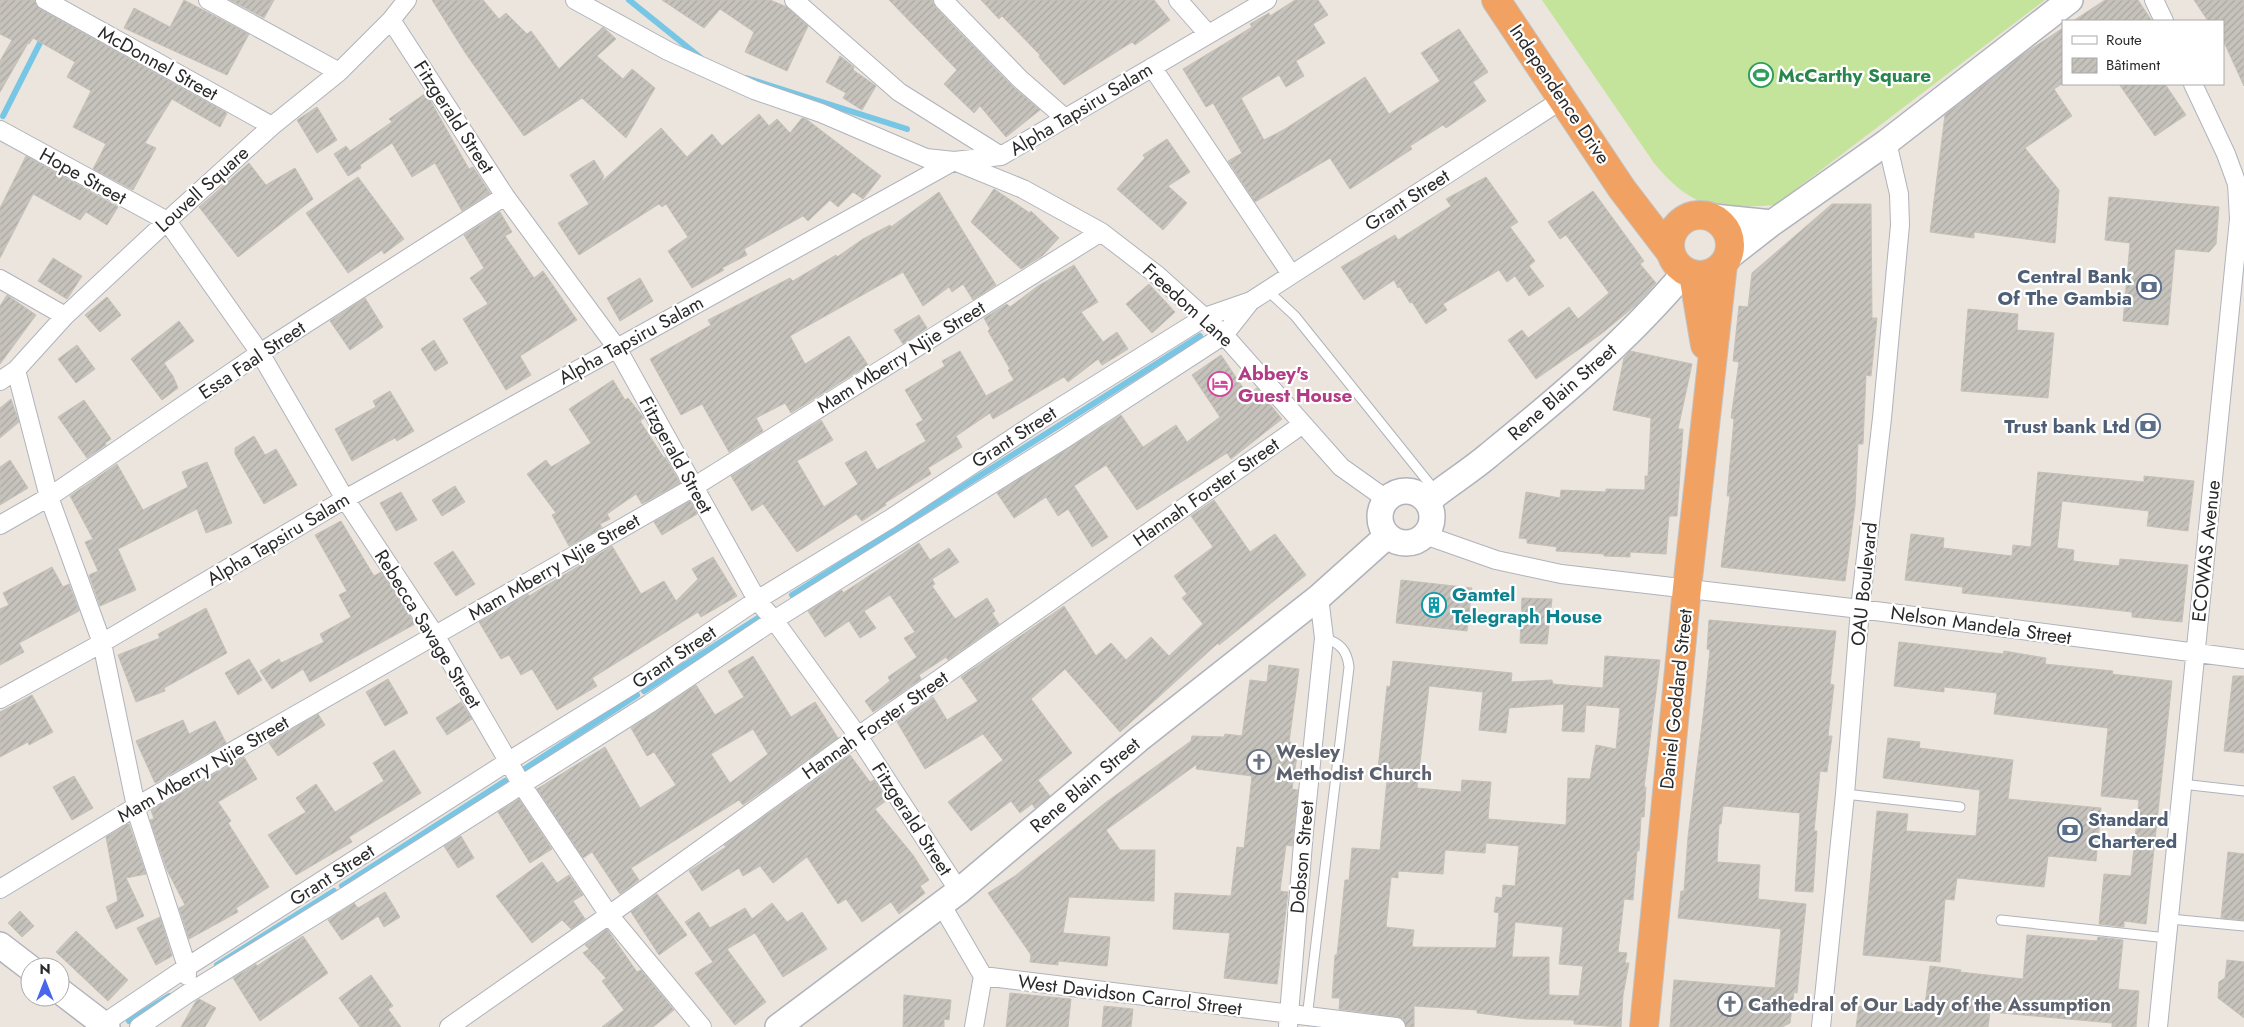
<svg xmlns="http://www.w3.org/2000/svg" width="2244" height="1027" font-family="Jost,sans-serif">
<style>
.pitch{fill:#c3e49a}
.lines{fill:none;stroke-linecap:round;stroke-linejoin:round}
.stream{stroke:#78c6e5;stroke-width:6}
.building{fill:url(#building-hatch);stroke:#c6c1b7;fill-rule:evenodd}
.lane-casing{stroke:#b0b3bc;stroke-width:11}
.street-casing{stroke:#b0b3bc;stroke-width:20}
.secondary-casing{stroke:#b0b3bc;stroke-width:28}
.highway-casing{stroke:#c3c3c3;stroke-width:30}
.lane{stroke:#fff;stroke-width:9}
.street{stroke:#fff;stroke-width:18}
.secondary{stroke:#fff;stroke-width:25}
.highway{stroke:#f1a161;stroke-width:28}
.labels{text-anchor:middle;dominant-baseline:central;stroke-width:4.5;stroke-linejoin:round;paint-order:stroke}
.street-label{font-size:19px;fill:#2a2a2a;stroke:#fff}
.leisure-label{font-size:19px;font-weight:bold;fill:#27864d;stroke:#fff;text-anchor:start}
.service-label{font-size:19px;font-weight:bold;fill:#4e5e75;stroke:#fff;text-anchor:end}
.hotel-label{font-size:19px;font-weight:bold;fill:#b23c85;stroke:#fff;text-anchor:start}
.culture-label{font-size:19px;font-weight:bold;fill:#0d838f;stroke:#fff;text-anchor:start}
.worship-label{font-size:19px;font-weight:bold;fill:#5b616d;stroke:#fff;text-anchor:start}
</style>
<defs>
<pattern id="building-hatch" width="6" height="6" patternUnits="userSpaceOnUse" patternTransform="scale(1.25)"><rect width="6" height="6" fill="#c6c2bc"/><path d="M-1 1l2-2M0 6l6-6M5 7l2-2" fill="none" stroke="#aaa7a2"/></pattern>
</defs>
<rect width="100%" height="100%" fill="#ebe5dd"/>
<!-- pitch -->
<path class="pitch" d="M1542 0H2045L1775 205C1716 209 1694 211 1654 163Z"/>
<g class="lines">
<!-- stream -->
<path class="stream" d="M629 0 701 58
M746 78 907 129
M3 116 44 35
M792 595 1200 336
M644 691 758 618
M523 770 637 695
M342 886 505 781
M217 965 334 891
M129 1021 169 996"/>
</g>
<!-- building -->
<path class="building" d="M0 0H34L40 9 227 113 220 127 172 99 145 143 156 148 133 190 93 169 106 144 73 127 91 91 67 77 75 62 33 38 29 44 28 43 0 92V61L12 40 0 34Z
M184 0 249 34 227 75 124 28 134 8 170 27Z
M230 0H274L264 18Z
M432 0H483L499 19 506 13 527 34 531 31 559 69 603 27 616 39 597 56 623 79 632 69 655 88 626 138 582 98 524 136 466 54Z
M662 0H770L787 7 808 26 787 71 745 52 754 32 720 9 704 28Z
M889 0H932L935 7 1012 86 1040 110 1006 137 980 106 974 113 944 84 957 70Z
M981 0H1154L1170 20 1135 45 1132 42 1064 85 1039 57 1040 55 1002 16 999 19Z
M1295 0H1318L1328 15 1313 24 1325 43 1296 61 1304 76 1286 87 1279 75 1241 98 1264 140 1285 129 1365 77 1389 114 1440 81 1421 53 1459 29 1488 72 1473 82 1486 101 1446 128 1443 125 1410 146 1412 149 1350 189 1330 158 1255 202 1228 161 1242 153 1213 103 1206 107 1183 69 1252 27 1250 24 1269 13 1270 16Z
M2105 0H2138L2152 21H2073Z
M2194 0H2244V86L2223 40V21H2208Z
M2063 28V83L2054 89 2072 116 2025 148 2059 190 2055 243 1974 232V238L1930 232 1945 115 2025 53Z
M840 56 854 67 853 70 876 86 862 110 843 98 846 93 826 82Z
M2119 84H2165L2186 115 2155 136Z
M426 93 469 169 473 167 490 193 462 211 435 163 412 177 392 143 360 165 361 168 348 176 334 154 346 146 350 151 392 122 389 119Z
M317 107 337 140 317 153 297 120Z
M759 114 769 126 777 119 790 133 802 118 806 119 881 176 863 199 853 192 838 207 830 200 808 221 803 216 744 249 747 255 722 268 724 270 692 288 668 251 688 237 666 204 662 207 659 204 579 255 558 223 589 204 570 175 594 160 604 176 600 183 661 128 687 157 712 134 722 146Z
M1167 139 1190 172 1168 186 1187 203 1163 230 1117 189 1145 158 1143 155Z
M26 156 118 207 107 225 86 212 80 220 33 194 0 258V208Z
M249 163 266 185 295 168 313 199 238 257 199 207Z
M358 177 404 239 384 254 382 250 348 273 306 213Z
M1486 177 1518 222 1510 227 1535 261 1529 266 1544 286 1529 296 1515 276 1507 282 1499 270 1443 304 1447 310 1426 324 1412 302 1410 303 1400 287 1398 288 1394 280 1364 300 1341 267 1395 235 1398 240 1451 206 1446 199Z
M994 189 1030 213 1031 211 1059 238 1042 256 1021 269 971 222Z
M1593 191 1644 261 1640 264 1656 283 1636 305 1601 334 1536 379 1508 340 1522 330 1528 338 1569 307 1578 319 1609 293 1566 235 1560 239 1548 222Z
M939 192 996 285 973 300 963 284 952 292 949 287 923 306 903 272 790 336 805 364 849 336 868 365 791 413 785 403 756 418 763 431 729 452 702 404 681 415 650 359 711 325 708 320 790 278 793 281 836 255 837 257 863 239 890 225 891 227Z
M2109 197 2219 207 2216 244 2209 252 2175 249 2168 325 2123 321 2130 243 2105 240Z
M1832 204H1871L1872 318H1877L1871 376 1866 375 1863 444H1858L1855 506 1845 581 1721 567 1730 496H1727L1734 419 1731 418 1739 362 1733 361 1739 306 1748 307 1752 273Z
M500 212 512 232 505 236 534 278 543 271 577 320 520 356 531 375 506 390 463 319 488 304 470 278 484 268 464 235Z
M53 258 82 276 67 299 38 281Z
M1074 265 1098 302 1081 312 1103 342 1117 332 1128 349 1102 365 1098 359 1068 382 1064 377 993 419 990 413 956 436 962 447 928 468 931 474 885 503 886 505 862 521 856 514 797 552 763 504 752 511 731 476 821 420 833 440 797 461 824 507 858 484 845 463 866 451 877 470 926 441 916 424 923 420 905 390 945 366 942 361 960 351 986 396 1014 380 1008 370 1010 369 988 331 990 329 984 318 1007 304 1010 307 1038 286Z
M640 278 653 301 620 321 607 298Z
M1149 284 1175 312 1152 333 1126 304Z
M7 295 36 315 0 364V306Z
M107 297 121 315 100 332 85 315Z
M365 298 383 327 350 350 330 321Z
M1968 309 2018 314 2017 330 2054 333 2048 398 1961 391Z
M919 315 927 328 903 344 894 330Z
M179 321 194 341 164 363 173 376 178 388 162 400 131 359Z
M434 340 448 363 435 371 421 349Z
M77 345 95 369 76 383 58 359Z
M1630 351 1692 364 1678 429H1683L1677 516H1669L1666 554 1630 552V557L1604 556V554L1556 551 1557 547 1527 543V539L1519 538 1526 492 1560 498 1561 490 1606 492V489L1645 490V476H1648L1651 418 1613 410 1624 358Z
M1221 355 1248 395 1257 388 1282 419 1231 459 1227 453 1137 510 1106 465 1074 486 1108 537 1092 547 1068 509 1058 516 1046 497 1014 518 997 493 1121 415 1143 447 1176 425 1187 442 1220 417 1192 375Z
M613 380 625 400 628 398 644 418 640 421 664 458 665 457 680 483 642 504 636 494 607 514 610 519 600 524 602 528 569 546 552 515 556 513 527 474 546 460 551 467 591 443 569 409Z
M390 391 414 431 397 441 395 438 352 461 335 429 376 407 373 401Z
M11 399 19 422 0 438V408Z
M84 400 111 439 105 443 106 445 87 458 58 417Z
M254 436 265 455 276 449 297 485 264 504 235 454V448Z
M10 460 28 488 0 505V467Z
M207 462 232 523 206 533 197 509 118 549 136 590 100 606 89 575 98 571 85 542 93 539 70 496 117 464 143 510 188 487 182 472Z
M2038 472 2144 482V476L2194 481 2188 531 2147 526 2149 511 2062 501 2057 548 2074 550 2073 561 2119 566 2120 559 2188 565 2182 622 2132 617V612L1962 593 1963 587 1905 580 1911 534 1944 538 1943 548 2012 556 2013 545 2031 547Z
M455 486 465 502 442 516 432 500Z
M401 492 417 520 396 531 380 503Z
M1214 500 1250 552 1275 534 1306 575 1219 645 1218 643 1120 732 1065 669 1031 699 1072 753 1038 780 1050 796 1035 808 1032 804 1020 813 1011 801 971 831 948 802 1003 760 983 734 925 769 897 722 933 697 947 720 978 701 961 677 1064 606 1096 656 1111 643 1126 660 1151 637 1169 656 1203 624 1182 598 1187 594 1174 576 1213 547 1191 516Z
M690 501 697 514 662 535 654 522Z
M341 521 374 576 381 572 415 624 310 682 303 669 272 689 260 671 279 659 281 663 324 642 320 634 351 617 339 595 347 591 315 535Z
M919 543 930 560 949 548 959 562 932 579 935 584 932 586 955 619 987 598 995 611 992 613 999 624 948 660 946 657 919 675 921 679 873 712 865 701 890 681 888 677 917 657 904 638 915 632 890 595 864 611 876 628 860 638 849 621 825 637 808 611 842 590 843 593Z
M612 546 641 594 664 581 676 601 698 579 692 569 713 557 737 596 701 617 698 612 592 678 597 686 557 710 532 669 521 675 509 655 501 659 479 622 528 594 529 596Z
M453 551 475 584 456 596 434 563Z
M52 567 63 587 69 584 79 611 19 643 24 652 0 665V609L9 605 3 593Z
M1401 580 1472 588 1467 631 1396 623Z
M1522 598 1552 599 1547 644 1520 643Z
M206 608 227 653 164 688 165 691 136 702 118 655 160 638 158 634Z
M1709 620 1836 631 1830 684 1834 685 1828 736H1832L1827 772 1820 771 1814 831H1817L1813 892 1795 891 1800 813 1723 806 1721 824H1719L1717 862 1760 865 1758 899 1806 904 1797 993 1794 992 1790 1023 1782 1027H1670L1674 980 1775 988 1781 929 1678 918 1681 891H1684L1688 837 1704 709 1710 650 1707 649Z
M1899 642 2003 654 2004 651 2046 658 2045 664 2113 671 2112 674 2172 681 2146 924 2124 921V927L2099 924 2104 874 2131 876 2139 800 2101 796 2108 728 1994 714 1997 693 1944 687V692L1894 686Z
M753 656 791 717 815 702 838 738 743 805 739 800 631 868 639 880 620 894 592 852 583 858 537 789 605 747 640 808 676 785 654 752 647 756 631 728 696 685 715 715 744 697 728 671ZM753 729 768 754 730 783 711 754Z
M1605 656 1660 660 1644 787H1646L1644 817H1641L1639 851H1637L1633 900 1624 899 1618 952 1627 953 1625 963H1629L1623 995 1621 1027 1574 1024V1020L1526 1019 1477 1013V1010L1414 1006V1027H1406L1403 1019 1398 1017 1339 1009 1340 998H1332L1335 955H1337L1345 880H1349L1352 848 1380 850 1388 770 1378 769 1387 686 1390 687 1393 661 1512 673 1511 682 1552 680 1553 684 1603 688ZM1429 686 1483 692 1479 730 1506 733 1509 708 1564 704 1562 731 1584 732 1586 705 1620 708 1616 749 1596 745 1590 779 1568 778 1566 825 1488 819 1491 782 1462 780 1461 792 1417 788ZM1486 843 1519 846 1515 886 1503 885 1502 898 1496 897 1494 912 1499 913 1496 948 1412 947 1414 930 1386 927 1391 877 1398 878V871L1443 874 1445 850 1485 853ZM1515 922 1563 927 1559 964 1583 966 1579 996 1549 995V957H1512Z
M249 659 262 680 238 695 225 673Z
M1269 665 1299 669 1289 742H1291L1290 756H1297L1292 789 1298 790 1292 846 1286 845 1280 891 1288 892 1277 984 1224 978 1230 933 1173 929 1175 893 1231 896 1237 847 1244 848 1252 776 1196 769 1197 764 1106 830 1120 850H1155L1154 901 1069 897 1063 933 1110 937 1107 966 1058 961V965L1030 962 1031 955 988 893 1015 876 1105 803 1191 741 1192 736 1224 737 1225 734 1242 736 1250 680 1267 682Z
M2233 676H2244V753L2224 751Z
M388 679 408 713 385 726 366 692Z
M32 695 53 732 29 745 28 742 0 757V712Z
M461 702 472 719 447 735 436 718Z
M318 714 325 725 278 756 269 743Z
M183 720 189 734 215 721 226 743 155 783 136 741Z
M1888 738 1920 742 1919 748 2013 760 2008 799 2101 808 2096 861 2048 856 2044 887 1957 878 1954 900 1945 899 1940 962 1863 955 1877 811 1908 814 1906 831 1976 836 1980 790 1883 778Z
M394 750 421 793 349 837 352 842 296 875 268 835 306 812 296 798 316 784 335 812 384 781 373 763Z
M850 755 870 782 874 780 887 800 875 809 913 855 929 880 920 886 925 893 899 914 891 902 862 922 846 899 838 904 807 857 773 883 760 866 743 876 739 868 702 891 689 871 726 847 724 845Z
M244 757 257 779 218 802 231 821 228 823 269 887 236 908 238 912 189 939 179 908 185 905 167 870 150 820 154 819 151 810Z
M74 776 93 808 72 820 53 787Z
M519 799 552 849 530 863 498 812Z
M127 824H129L146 874 126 878 144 916 116 929 106 907 118 901 106 837Z
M461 836 474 858 458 868 444 846Z
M2228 852 2244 854V920L2221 918Z
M542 862 557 883 569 875 583 895 573 901 585 919 571 929 562 920 532 943 496 896Z
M385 892 400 917 384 927 378 916 342 940 328 920 354 903 358 908Z
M657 894 687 935 659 955 631 912Z
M772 903 787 922 802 912 827 949 783 977 755 933 727 949 766 1002 735 1025 695 973 713 962 685 922 699 912 710 928 745 908 752 919Z
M20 911 34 926 22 937 8 923Z
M160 917 172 956 156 965 137 928Z
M607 929 637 972 641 970 674 1010 653 1027H602L624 1010 602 981 606 978 583 953 589 949 585 945Z
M76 931 128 980 108 1001 56 952Z
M2027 935 2097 941 2098 937 2123 940 2118 989 2139 991 2136 1027H2112V1023L1990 1012 1988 1027H1856L1859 1006 1907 1013 1908 1003 1925 1005 1930 966 1961 970 1960 972 2023 979Z
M303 936 328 973 260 1021 233 978 256 964 257 966Z
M2227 960 2244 962V1018L2218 998 2219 982 2225 978Z
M371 975 393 1006 388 1009 401 1027H360L339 998Z
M1010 993 1071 999 1068 1027H1006Z
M904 995 951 1000 949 1020 944 1019V1027H903Z
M199 999 216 1008 205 1027H181L196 1001Z
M1104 1006 1133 1009 1131 1027H1102Z"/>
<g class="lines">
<defs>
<path id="lane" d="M1267 290 1295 316 1437 493
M2182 784 2244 791
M1845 794 1960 807
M2170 919 2244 926
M2001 920 2167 938
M1307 1018 1349 667C1347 650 1340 643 1324 638"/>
<path id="street" d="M45 0 272 126
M208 0 339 72
M575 0 668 51 754 90 821 113 926 158 954 161 1023 189 1101 232 1157 275 1224 335 1341 467 1386 499
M794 0 899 92 1001 156
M943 0 1020 79 1065 118
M1178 0 1208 34
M2154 0 2164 21
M391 20 505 196 617 348 757 600 774 620 858 736 959 891
M1152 67 1291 274
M0 130 167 221 260 353 345 499 435 635 522 785 609 915 702 1027
M0 279 65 316
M16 370 49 497 102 643 138 816 187 967V976
M0 381 16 370 65 316 167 221 272 126 339 72 391 20 407 0
M0 525 49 497 260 353 505 196
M1425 535 1496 560 1561 574 1860 609 2244 659
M0 699 102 643 345 499 954 161 1001 156 1267 0
M0 889 137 806 692 488 1101 232
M941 904 983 976 974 1027
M983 976 1396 1027
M103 1024 187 967 509 761 635 683 757 600 890 519 1043 418 1205 317 1251 301 1563 99
M139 1027 187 994 343 898 649 704 774 620 1064 439 1224 335 1250 302
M449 1027 609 915 858 736 1303 424
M1288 1027 1304 831 1324 638 1319 597
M1821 1027 1845 794 1860 609 1882 418 1900 225 1899 194 1887 142
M2158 1027 2239 219 2237 184 2226 154 2193 84"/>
<path id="secondary" d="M1713 217 1772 223
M1727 258 1772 223 1887 142 2070 0
M1380 517a26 26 0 1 1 52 0a26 26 0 1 1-52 0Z
M1428 501C1447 485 1469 472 1489 455 1558 399 1628 340 1686 271
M0 945 30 968
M60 991 107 1027
M778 1027 959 891 1139 739 1319 597 1387 536"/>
<path id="highway" d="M1496 0 1622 189 1671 253
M1670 245a30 30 0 1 1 60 0a30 30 0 1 1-60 0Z
M1693 274 1705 345
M1644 1027 1687 588 1723 264"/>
</defs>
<!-- lane casing -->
<use href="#lane" class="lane-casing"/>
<!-- street casing -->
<use href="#street" class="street-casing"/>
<!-- secondary casing -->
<use href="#secondary" class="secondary-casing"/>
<!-- highway casing -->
<use href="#highway" class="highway-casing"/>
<!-- lane -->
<use href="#lane" class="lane"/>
<!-- street -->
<use href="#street" class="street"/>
<!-- secondary -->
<use href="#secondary" class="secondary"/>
<!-- highway -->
<use href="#highway" class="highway"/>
</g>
<!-- icons -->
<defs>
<symbol id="stadium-ring" viewBox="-11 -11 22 22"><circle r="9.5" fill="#fff" stroke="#2e9e5b" stroke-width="1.5"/><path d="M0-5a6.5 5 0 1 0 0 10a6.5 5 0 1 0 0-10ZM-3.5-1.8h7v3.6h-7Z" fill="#2e9e5b"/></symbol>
<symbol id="bank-ring" viewBox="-11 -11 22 22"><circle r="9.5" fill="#fff" stroke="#5c6f8a" stroke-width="1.5"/><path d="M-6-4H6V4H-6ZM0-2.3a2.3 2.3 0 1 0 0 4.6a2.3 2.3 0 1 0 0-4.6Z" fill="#5c6f8a"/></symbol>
<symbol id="hotel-ring" viewBox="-11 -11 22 22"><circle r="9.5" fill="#fff" stroke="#d1479c" stroke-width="1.5"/><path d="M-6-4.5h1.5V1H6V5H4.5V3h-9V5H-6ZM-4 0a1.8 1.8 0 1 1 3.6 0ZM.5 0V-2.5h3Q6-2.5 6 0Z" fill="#d1479c"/></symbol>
<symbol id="building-ring" viewBox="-11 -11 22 22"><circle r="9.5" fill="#fff" stroke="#0f9aa8" stroke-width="1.5"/><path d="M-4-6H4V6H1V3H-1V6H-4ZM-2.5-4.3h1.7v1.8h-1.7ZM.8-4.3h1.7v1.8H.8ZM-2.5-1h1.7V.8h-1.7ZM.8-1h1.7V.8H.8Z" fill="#0f9aa8"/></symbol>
<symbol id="church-ring" viewBox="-11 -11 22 22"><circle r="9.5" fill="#fff" stroke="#6b7280" stroke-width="1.5"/><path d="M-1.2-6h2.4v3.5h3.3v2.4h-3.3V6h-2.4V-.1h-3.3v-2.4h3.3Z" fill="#6b7280"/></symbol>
</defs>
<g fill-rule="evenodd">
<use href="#stadium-ring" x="1747" y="61" width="28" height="28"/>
<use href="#bank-ring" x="2135" y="273" width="28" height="28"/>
<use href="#hotel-ring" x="1206" y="370" width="28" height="28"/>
<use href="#bank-ring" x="2134" y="412" width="28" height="28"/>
<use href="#building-ring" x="1420" y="591" width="28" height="28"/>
<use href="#church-ring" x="1245" y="748" width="28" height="28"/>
<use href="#bank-ring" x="2056" y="816" width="28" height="28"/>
<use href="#church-ring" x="1716" y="990" width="28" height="28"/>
</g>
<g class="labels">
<!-- street labels -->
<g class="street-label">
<text transform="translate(158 63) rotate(29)">McDonnel Street</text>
<text transform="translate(1560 94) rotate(56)">Independence Drive</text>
<text transform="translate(1081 109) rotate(-31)">Alpha Tapsiru Salam</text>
<text transform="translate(454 117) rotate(57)">Fitzgerald Street</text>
<text transform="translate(83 176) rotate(29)">Hope Street</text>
<text transform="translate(202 189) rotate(-42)">Louvell Square</text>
<text transform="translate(1407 200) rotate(-33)">Grant Street</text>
<text transform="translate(1188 305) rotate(42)">Freedom Lane</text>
<text transform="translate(631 340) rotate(-29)">Alpha Tapsiru Salam</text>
<text transform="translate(901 357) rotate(-32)">Mam Mberry Njie Street</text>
<text transform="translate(252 360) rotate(-34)">Essa Faal Street</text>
<text transform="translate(1562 392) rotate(-41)">Rene Blain Street</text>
<text transform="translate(1014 437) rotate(-33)">Grant Street</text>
<text transform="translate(676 455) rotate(61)">Fitzgerald Street</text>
<text transform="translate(1206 492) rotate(-35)">Hannah Forster Street</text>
<text transform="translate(278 539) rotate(-31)">Alpha Tapsiru Salam</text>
<text transform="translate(2206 551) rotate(-84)">ECOWAS Avenue</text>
<text transform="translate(554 567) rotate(-30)">Mam Mberry Njie Street</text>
<text transform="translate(1864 584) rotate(-84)">OAU Boulevard</text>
<text transform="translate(1981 625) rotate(8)">Nelson Mandela Street</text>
<text transform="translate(428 629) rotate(58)">Rebecca Savage Street</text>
<text transform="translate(674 657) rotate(-34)">Grant Street</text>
<text transform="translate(1676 699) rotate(-84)">Daniel Goddard Street</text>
<text transform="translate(875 725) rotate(-35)">Hannah Forster Street</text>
<text transform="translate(203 769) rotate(-30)">Mam Mberry Njie Street</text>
<text transform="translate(1085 785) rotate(-40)">Rene Blain Street</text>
<text transform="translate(912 819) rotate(57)">Fitzgerald Street</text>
<text transform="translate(1302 857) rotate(-85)">Dobson Street</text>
<text transform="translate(332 875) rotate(-33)">Grant Street</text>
<text transform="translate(1130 995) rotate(7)">West Davidson Carrol Street</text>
</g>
<!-- leisure labels -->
<g class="leisure-label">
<text x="1778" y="75">McCarthy Square</text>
</g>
<!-- service labels -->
<g class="service-label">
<text x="2132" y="276">Central Bank<tspan x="2132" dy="22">Of The Gambia</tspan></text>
<text x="2130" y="426">Trust bank Ltd</text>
<text x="2088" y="819" text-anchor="start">Standard<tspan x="2088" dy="22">Chartered</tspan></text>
</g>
<!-- hotel labels -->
<g class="hotel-label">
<text x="1238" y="373">Abbey's<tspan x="1238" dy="22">Guest House</tspan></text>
</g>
<!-- culture labels -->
<g class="culture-label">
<text x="1452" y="594">Gamtel<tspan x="1452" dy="22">Telegraph House</tspan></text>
</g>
<!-- worship labels -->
<g class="worship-label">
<text x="1276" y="751">Wesley<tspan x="1276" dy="22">Methodist Church</tspan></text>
<text x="1748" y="1004">Cathedral of Our Lady of the Assumption</text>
</g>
</g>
<!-- legend -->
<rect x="2062" y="20" width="162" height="65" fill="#ffffff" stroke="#aaaaaa"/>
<rect x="2072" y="36" width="25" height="8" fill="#ffffff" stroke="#aaaaaa"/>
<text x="2106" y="45" font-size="15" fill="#2a2a2a">Route</text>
<rect x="2072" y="58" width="25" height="15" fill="url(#building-hatch)" stroke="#aaaaaa"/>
<text x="2106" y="70" font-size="15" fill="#2a2a2a">Bâtiment</text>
<!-- north arrow -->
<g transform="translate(45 982)"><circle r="24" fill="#ffffff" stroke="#aaaaaa"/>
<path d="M0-4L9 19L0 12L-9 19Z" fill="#4965ec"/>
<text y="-8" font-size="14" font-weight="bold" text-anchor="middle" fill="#2a2a2a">N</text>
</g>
</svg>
